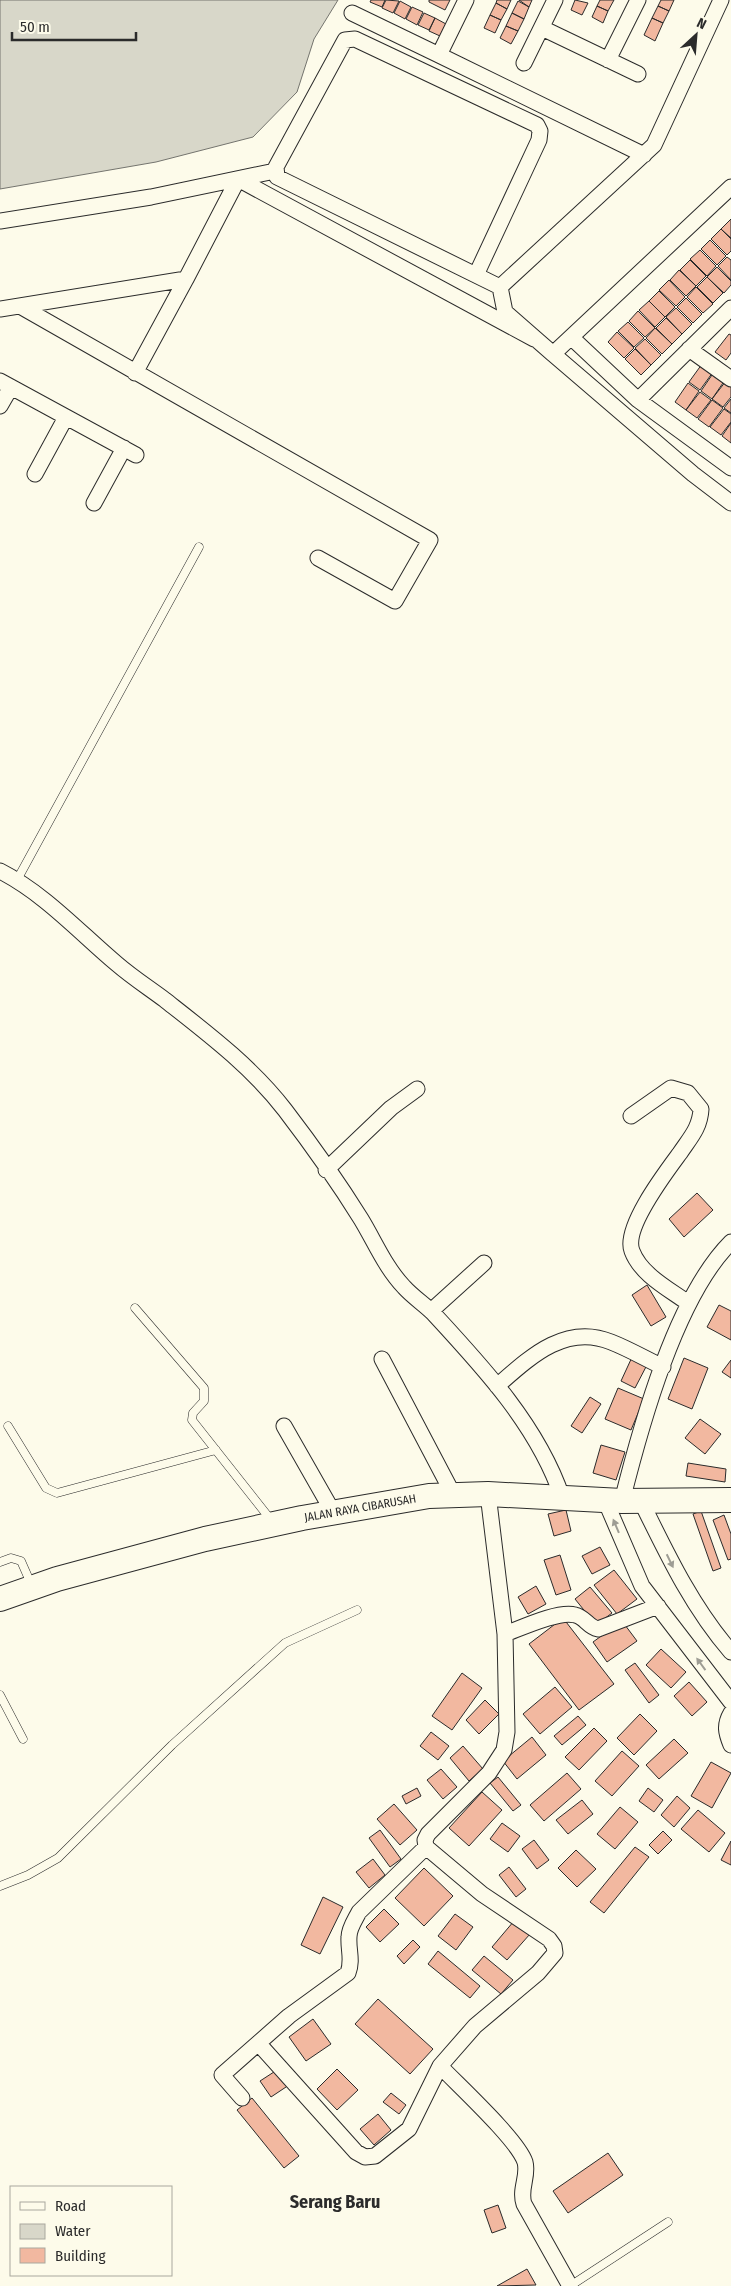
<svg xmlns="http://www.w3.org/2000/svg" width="731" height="2286" font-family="'Fira Sans Condensed',sans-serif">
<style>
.water{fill:#d8d7c9;stroke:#74746e}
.building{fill:#f2b8a0;stroke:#2b2b2b}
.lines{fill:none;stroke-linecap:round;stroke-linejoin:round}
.lane-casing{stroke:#2b2b2b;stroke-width:9}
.street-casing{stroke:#2b2b2b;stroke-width:17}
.primary-casing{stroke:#2b2b2b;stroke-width:26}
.lane{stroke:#fdfbea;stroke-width:8}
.street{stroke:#fdfbea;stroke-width:15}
.primary{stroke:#fdfbea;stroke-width:24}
.oneway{fill:#9e9d94}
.labels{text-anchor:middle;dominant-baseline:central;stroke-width:4;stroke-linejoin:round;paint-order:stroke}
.street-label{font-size:12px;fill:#2b2b2b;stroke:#fdfbea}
.district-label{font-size:18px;font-weight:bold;fill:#2b2b2b;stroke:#fdfbea}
</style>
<rect width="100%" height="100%" fill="#fdfbea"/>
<!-- water -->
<path class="water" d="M0 0H338L314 39 297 92 253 137 156 162 0 189Z"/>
<!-- building -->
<path class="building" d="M371 0H385L382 7 370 2Z
M386 0 399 1 393 13 382 8Z
M429 0H450L445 10 429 2Z
M497 0H511L507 9 496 3Z
M519 0H532L529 7Z
M575 0 588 3 582 15 571 10Z
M600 0H614L608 11 597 6Z
M661 0H674L669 11 658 6Z
M400 1 411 7 405 19 394 13Z
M518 1 529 7 524 19 512 13Z
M496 3 507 9 501 20 490 15Z
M597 6 608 11 603 23 592 17Z
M658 6 669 11 663 23 652 18Z
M412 7 423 12 417 25 406 19Z
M424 13 435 18 429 30 418 25Z
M512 13 524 19 518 31 506 26Z
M490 15 501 20 495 33 484 28Z
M435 18 446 24 440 36 429 31Z
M652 18 663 23 655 41 644 35Z
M506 26 518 31 511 44 500 38Z
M731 219V238L721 229Z
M721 229 731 239V251L727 255 711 239Z
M710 240 726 256 717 265 701 249Z
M700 250 716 266 707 276 690 259Z
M727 257 731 260V280L718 266Z
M690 260 706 276 696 286 680 270Z
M717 267 731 281V285L724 293 707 277Z
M679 270 696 286 686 296 670 280Z
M707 277 723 293 713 303 697 287Z
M669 280 685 297 676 306 659 290Z
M696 287 713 304 703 313 687 297Z
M659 291 675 307 665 317 649 301Z
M686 298 702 314 693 323 677 307Z
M649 301 665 317 655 327 639 310Z
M676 308 692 324 682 334 666 317Z
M638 311 655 328 645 337 629 321Z
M666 318 682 334 672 344 656 328Z
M628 322 644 338 634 347 618 331Z
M655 328 672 344 662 354 646 338Z
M617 332 634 348 624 358 608 342Z
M729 334 731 335V353L726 360 715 352Z
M645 339 661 355 651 365 635 348Z
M635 349 651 365 641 375 625 359Z
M702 364 713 372 700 390 689 382Z
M714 372 725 380 712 399 701 391Z
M726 381 731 385V397L723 407 712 399Z
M688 383 699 391 686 410 675 402Z
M700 392 711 400 697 418 686 410Z
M731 399V413L724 408Z
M712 400 723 408 709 427 698 419Z
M724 409 731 414V422L721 435 710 427Z
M731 423V443L722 436Z
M697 1193 713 1210 684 1237 669 1219Z
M647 1285 666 1317 651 1326 632 1295Z
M719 1305 731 1311V1340L707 1327Z
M633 1355 648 1363 635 1388 621 1381Z
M684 1358 708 1368 692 1409 668 1399Z
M731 1360V1378L722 1372Z
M618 1388 644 1399 631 1430 605 1419Z
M590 1397 601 1404 582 1433 571 1426Z
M700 1419 721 1434 705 1454 685 1438Z
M601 1445 625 1452 616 1480 593 1473Z
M688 1463 726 1469 725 1482 686 1476Z
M566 1510 571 1531 554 1536 548 1514Z
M701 1511 721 1568 713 1571 693 1514Z
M724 1515 731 1534V1559L728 1560 713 1520Z
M600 1547 610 1565 592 1574 582 1556Z
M560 1555 571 1590 556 1595 544 1560Z
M614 1570 637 1599 617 1614 594 1585Z
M536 1586 546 1604 528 1614 518 1597Z
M590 1587 612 1613 596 1625 575 1599Z
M563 1618 614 1684 579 1710 529 1644Z
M622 1621 637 1641 607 1662 593 1642Z
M661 1649 686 1672 671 1688 646 1665Z
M635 1663 659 1695 649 1703 625 1670Z
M462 1673 482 1688 452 1730 432 1716Z
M689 1682 707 1702 692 1716 674 1696Z
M555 1687 572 1707 540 1734 523 1714Z
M485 1700 499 1714 479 1734 466 1720Z
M640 1714 657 1731 634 1755 617 1738Z
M578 1716 586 1725 562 1745 554 1736Z
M594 1728 607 1741 579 1770 565 1757Z
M431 1732 449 1746 438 1760 420 1746Z
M532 1737 546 1755 517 1779 503 1761Z
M674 1739 688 1753 659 1779 646 1765Z
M463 1746 483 1769 469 1781 450 1758Z
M622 1751 639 1766 612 1796 595 1781Z
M711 1762 731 1773 712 1808 691 1796Z
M441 1769 457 1787 443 1799 427 1780Z
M567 1773 581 1789 544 1821 530 1805Z
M498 1777 521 1805 513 1811 490 1783Z
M417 1788 421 1796 406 1804 402 1796Z
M648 1788 663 1800 654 1812 639 1801Z
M482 1792 502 1810 469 1846 449 1828Z
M677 1796 690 1808 674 1827 661 1815Z
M582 1800 593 1814 568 1834 556 1820Z
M394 1804 417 1830 400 1845 377 1819Z
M620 1807 638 1822 615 1849 597 1834Z
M698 1810 725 1833 709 1852 681 1829Z
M502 1823 520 1836 508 1852 490 1839Z
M380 1830 401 1859 390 1867 369 1838Z
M663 1831 672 1840 658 1854 649 1845Z
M534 1840 549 1860 537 1869 522 1849Z
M731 1841V1865L721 1860Z
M635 1847 649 1857 604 1913 590 1902Z
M576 1850 596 1869 577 1887 558 1868Z
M373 1859 385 1875 369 1888 356 1872Z
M509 1867 526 1889 516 1897 499 1875Z
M424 1868 453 1896 424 1926 395 1898Z
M323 1897 343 1907 320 1954 301 1945Z
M384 1909 399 1924 380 1942 366 1927Z
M455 1914 473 1927 456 1950 438 1936Z
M514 1921 530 1934 507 1960 492 1947Z
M413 1940 420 1947 404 1964 397 1956Z
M438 1951 480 1986 470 1998 428 1964Z
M484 1956 513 1980 501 1994 472 1970Z
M378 1999 433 2049 410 2074 355 2024Z
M313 2019 331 2044 306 2061 289 2037Z
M337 2069 358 2090 337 2110 317 2089Z
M277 2070 289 2085 271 2097 260 2081Z
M391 2093 406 2105 399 2114 383 2102Z
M252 2098 299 2156 284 2168 237 2110Z
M378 2114 391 2130 374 2145 360 2129Z
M608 2153 623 2175 568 2213 553 2191Z
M498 2205 506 2228 492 2233 484 2210Z
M527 2269 536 2285 497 2286Z"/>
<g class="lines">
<defs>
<path id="lane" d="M17 880 199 547
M135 1308 204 1388V1401L193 1413 192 1420 271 1520
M8 1426 46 1488 57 1493 216 1450
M0 1562 11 1558 21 1561 32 1586
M0 1695 23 1739
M0 1886 28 1875 58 1858 172 1745 285 1643 357 1610
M570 2286 668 2222"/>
<path id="street" d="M352 13 439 55 466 0
M542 28 638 74
M439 55 644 155
M608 60 638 0
M524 63 555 0
M731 187 553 354 693 474 731 503
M0 221 151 197 275 171
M476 275 539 140 540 131 537 125 355 39 345 40 276 167 277 177 500 287
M20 306 430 540 395 601 318 558
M0 309 186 279 238 179 534 339
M572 338 638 400 731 468
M689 349 731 379
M553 354 505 312 500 287 654 145 721 0
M135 373 186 279
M0 381 136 455
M638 400 731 308
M0 406 11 387
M35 474 66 417
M94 503 124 448
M0 871C45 894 79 932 117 964 132 977 149 988 165 1000 207 1033 252 1067 285 1110 311 1144 338 1182 361 1219 375 1242 385 1267 404 1287 413 1297 424 1304 433 1313 483 1367 538 1426 562 1497
M631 1116 671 1088 688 1093 701 1109C700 1128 690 1138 680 1153 666 1172 623 1228 632 1251 641 1275 669 1289 688 1303
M326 1170 391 1108 417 1089
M431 1311 484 1263
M382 1359 453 1494
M497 1386C529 1358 565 1323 611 1342 629 1349 646 1359 663 1367
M284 1426 333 1512
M605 1500 642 1586 731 1702
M622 1501C641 1425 676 1297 731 1242
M641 1501C667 1554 692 1607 731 1652
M505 1634C521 1628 559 1610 575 1615 585 1617 588 1627 598 1629L658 1606
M731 1713C724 1725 726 1733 731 1745
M259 2044 356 2152 365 2157 375 2156 409 2129 440 2066 475 2026 538 1973 555 1953 554 1946 549 1939 482 1894 426 1847 425 1840 428 1834 489 1773 504 1750 507 1732 505 1634 488 1494
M440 2066C458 2085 518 2140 525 2162 529 2176 519 2189 524 2204L570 2286
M242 2098 222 2075 289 2016 348 1973C353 1960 348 1950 349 1937 349 1928 355 1920 359 1912L426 1847"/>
<g id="primary">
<path id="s1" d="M0 1599 57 1579 205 1539 302 1518 429 1496 488 1494 622 1501 731 1500"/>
</g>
</defs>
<!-- lane casing -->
<use href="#lane" class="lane-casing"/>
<!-- street casing -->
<use href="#street" class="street-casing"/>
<!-- primary casing -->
<use href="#primary" class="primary-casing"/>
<!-- lane -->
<use href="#lane" class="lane"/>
<!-- street -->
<use href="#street" class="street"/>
<!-- primary -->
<use href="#primary" class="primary"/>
</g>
<!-- one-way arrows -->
<defs><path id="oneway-solid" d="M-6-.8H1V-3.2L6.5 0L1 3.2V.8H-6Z" transform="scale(1.25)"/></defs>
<g class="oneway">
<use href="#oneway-solid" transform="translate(616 1526) rotate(-113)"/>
<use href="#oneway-solid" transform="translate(670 1561) rotate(64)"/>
<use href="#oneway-solid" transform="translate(701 1664) rotate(-126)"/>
</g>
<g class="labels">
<!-- street labels -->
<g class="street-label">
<text stroke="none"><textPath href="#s1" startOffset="372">JALAN RAYA CIBARUSAH</textPath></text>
</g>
<!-- district labels -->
<g class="district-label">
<text x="335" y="2202">Serang Baru</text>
</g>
</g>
<!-- legend -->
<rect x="10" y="2186" width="162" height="90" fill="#fdfbea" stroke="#a9a89e"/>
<rect x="20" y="2202" width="25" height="8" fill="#fdfbea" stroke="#a9a89e"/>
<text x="55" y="2211" font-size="15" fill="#2b2b2b">Road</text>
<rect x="20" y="2224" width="25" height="15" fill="#d8d7c9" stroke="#a9a89e"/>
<text x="55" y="2236" font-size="15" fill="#2b2b2b">Water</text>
<rect x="20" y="2248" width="25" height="15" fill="#f2b8a0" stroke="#a9a89e"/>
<text x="55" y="2261" font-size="15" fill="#2b2b2b">Building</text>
<!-- north arrow -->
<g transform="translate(696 35) rotate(26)" stroke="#fdfbea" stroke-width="4" paint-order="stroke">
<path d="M0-4L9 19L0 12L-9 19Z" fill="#2b2b2b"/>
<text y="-8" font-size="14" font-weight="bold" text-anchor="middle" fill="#2b2b2b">N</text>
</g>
<!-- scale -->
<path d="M12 32v8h124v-8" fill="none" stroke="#2b2b2b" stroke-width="2.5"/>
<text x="20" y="32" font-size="15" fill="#2b2b2b" stroke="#fdfbea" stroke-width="4" paint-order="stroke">50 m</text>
</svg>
